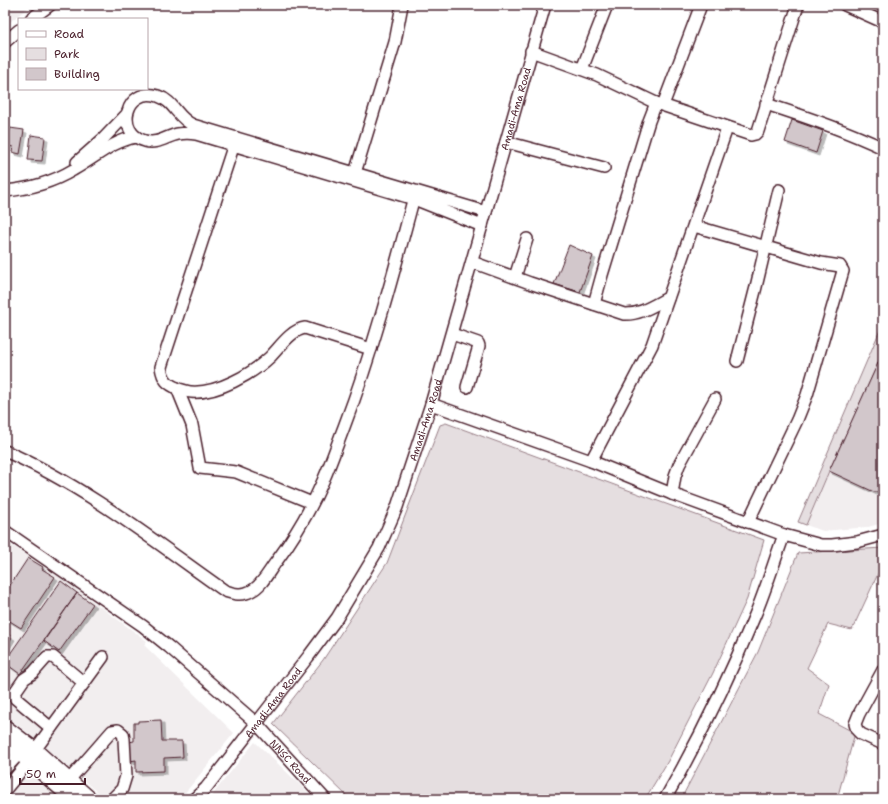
<svg xmlns="http://www.w3.org/2000/svg" width="888" height="804" font-family="'Shantell Sans',sans-serif">
<style>
.built{fill:#f2eeef}
.green{fill:#e5dee0;stroke:#987e86}
.building{fill:#d2c7cb;stroke:#4a1f2b;filter:url(#shadow)}
.lines{fill:none;stroke-linecap:round;stroke-linejoin:round}
.minor-casing{stroke:#4a1f2b;stroke-width:14}
.major-casing{stroke:#4a1f2b;stroke-width:17}
.minor{stroke:#fff;stroke-width:11}
.major{stroke:#fff;stroke-width:14}
.labels{text-anchor:middle;dominant-baseline:central;stroke-width:3;stroke-linejoin:round;paint-order:stroke}
.street-label{font-size:10px;fill:#4a1f2b;stroke:#fff}
</style>
<defs>
<filter id="shadow"><feDropShadow dx="3" dy="3" stdDeviation="0" flood-color="#0004"/></filter>
</defs>
<rect width="100%" height="100%" fill="#fff"/>
<filter id="ink" filterUnits="userSpaceOnUse"><feTurbulence type="fractalNoise" baseFrequency=".025" numOctaves="2"/><feDisplacementMap in="SourceGraphic" scale="8" xChannelSelector="R" yChannelSelector="G"/><feConvolveMatrix kernelMatrix="1 2 1 2 8 2 1 2 1" color-interpolation-filters="sRGB"/></filter>
<g filter="url(#ink)">
<!-- built -->
<path class="built" d="M5 5H31L5 26Z
M883 352V523L868 527 823 531 806 525 829 471Z
M5 541 61 578 147 641 144 645 234 733 180 799H105L31 735 5 715Z
M255 742 315 799H211L216 790Z
M5 753 32 774 61 799H5Z"/>
<!-- green -->
<path class="green" d="M883 323V352L829 471 806 525 798 522Z
M446 423 764 540 747 599 713 673 668 761 645 799H350L273 724 323 660 387 563 440 425Z
M883 548V563L852 630 828 624 807 668 829 684 819 714 855 733 837 799H681L758 652 798 553Z"/>
<!-- building -->
<path class="building" d="M792 120 823 131 816 153 785 142Z
M10 128 24 130 20 154 12 152 13 147 8 146Z
M31 135 45 137 42 161 28 160Z
M569 245 593 256 580 292 554 284Z
M883 352V492H874L829 471Z
M28 558 43 567 42 569 55 577 21 628 5 618V593Z
M61 581 77 593 20 674 5 663V661Z
M77 593 93 604 59 652 44 641Z
M5 633 12 637 5 649Z
M161 720 162 741H182L183 757 164 758V771L136 772V760L130 761 129 742 134 741V723H138V721Z"/>
<g class="lines">
<defs>
<g id="minor">
<path d="M845 5 883 22"/>
<path d="M31 19 50 5"/>
<path d="M5 42 19 30"/>
<path d="M531 51 597 75 656 103 751 135 755 134 758 131 798 5"/>
<path d="M582 69 607 5"/>
<path d="M766 104C807 117 845 130 883 148"/>
<path d="M663 105 701 5"/>
<path d="M236 138 161 367C163 380 167 384 179 389 183 390 187 392 191 392 217 394 252 374 270 357 280 347 291 330 305 328L371 349"/>
<path d="M506 142 604 168"/>
<path d="M77 162 103 139 127 114"/>
<path d="M355 173 395 42 402 5"/>
<path d="M5 191C28 189 53 182 73 170 95 158 112 141 136 137"/>
<path d="M482 226 414 199 196 134C190 133 184 133 178 134 167 136 157 145 145 141 115 133 125 86 158 96 174 101 177 118 193 125L486 212"/>
<path d="M694 226 821 263 840 266 843 271 807 395 797 420 748 522"/>
<path d="M472 262 530 283 624 314C640 315 654 305 668 298"/>
<path d="M515 277 527 239"/>
<path d="M594 304 602 275 649 121 656 103"/>
<path d="M452 334 478 343 479 346 467 387"/>
<path d="M737 361 756 287 779 190"/>
<path d="M177 388 192 425 200 468 236 472 312 503"/>
<path d="M431 404 591 461 672 494 784 535 821 545H832L857 542 883 535"/>
<path d="M5 451C85 486 154 541 225 591 234 594 242 596 251 591 262 586 269 571 276 562 295 536 311 509 323 481 331 463 337 445 344 427 373 351 394 272 415 193"/>
<path d="M591 461 652 345 727 128"/>
<path d="M672 494 675 476 679 465 715 399"/>
<path id="s1" d="M5 531 143 626 169 647 256 723 325 799"/>
<path d="M883 670 859 714 855 724 857 730 861 734 883 744"/>
<path d="M51 728 15 698V692L24 679 33 673 47 657H53L84 683"/>
<path d="M35 750 103 657"/>
<path d="M5 769 20 753"/>
<path d="M69 780 112 731 118 730 123 734 124 739 126 776 122 789 112 799"/>
<path d="M5 790 29 761"/>
<path id="s2" d="M194 799 206 788 308 657 337 618 379 548 397 507 431 404 545 5"/>
<path d="M665 799C699 740 729 678 755 615 766 589 774 562 784 535"/>
</g>
<path id="major" d="M5 727 35 750 90 799
M5 741 73 799"/>
</defs>
<!-- minor casing -->
<use href="#minor" class="minor-casing"/>
<!-- major casing -->
<use href="#major" class="major-casing"/>
<!-- minor -->
<use href="#minor" class="minor"/>
<!-- major -->
<use href="#major" class="major"/>
</g>
</g>
<g class="labels">
<!-- street labels -->
<g class="street-label">
<text stroke="none"><textPath href="#s2" startOffset="773">Amadi-Ama Road</textPath></text>
<text stroke="none"><textPath href="#s2" startOffset="449">Amadi-Ama Road</textPath></text>
<text stroke="none"><textPath href="#s2" startOffset="125">Amadi-Ama Road</textPath></text>
<text stroke="none"><textPath href="#s1" startOffset="368">NNSC Road</textPath></text>
</g>
</g>
<!-- margin -->
<rect width="888" height="804" fill="none" stroke="#fff" stroke-width="20"/>
<rect x="10" y="10" width="868" height="784" fill="none" stroke="#4a1f2b" stroke-width="1.5" filter="url(#ink)"/>
<!-- legend -->
<rect x="18" y="18" width="130" height="72" fill="#ffffff" stroke="#b7a5aa"/>
<rect x="26" y="31" width="20" height="6" fill="#ffffff" stroke="#b7a5aa"/>
<text x="54" y="38" font-size="12" fill="#4a1f2b">Road</text>
<rect x="26" y="48" width="20" height="12" fill="#e5dee0" stroke="#b7a5aa"/>
<text x="54" y="58" font-size="12" fill="#4a1f2b">Park</text>
<rect x="26" y="68" width="20" height="12" fill="#d2c7cb" stroke="#b7a5aa"/>
<text x="54" y="78" font-size="12" fill="#4a1f2b">Building</text>
<!-- scale -->
<path d="M20 778v6h65v-6" fill="none" stroke="#4a1f2b" stroke-width="2"/>
<text x="26" y="778" font-size="12" fill="#4a1f2b" stroke="#ffffff" stroke-width="3" paint-order="stroke">50 m</text>
</svg>
